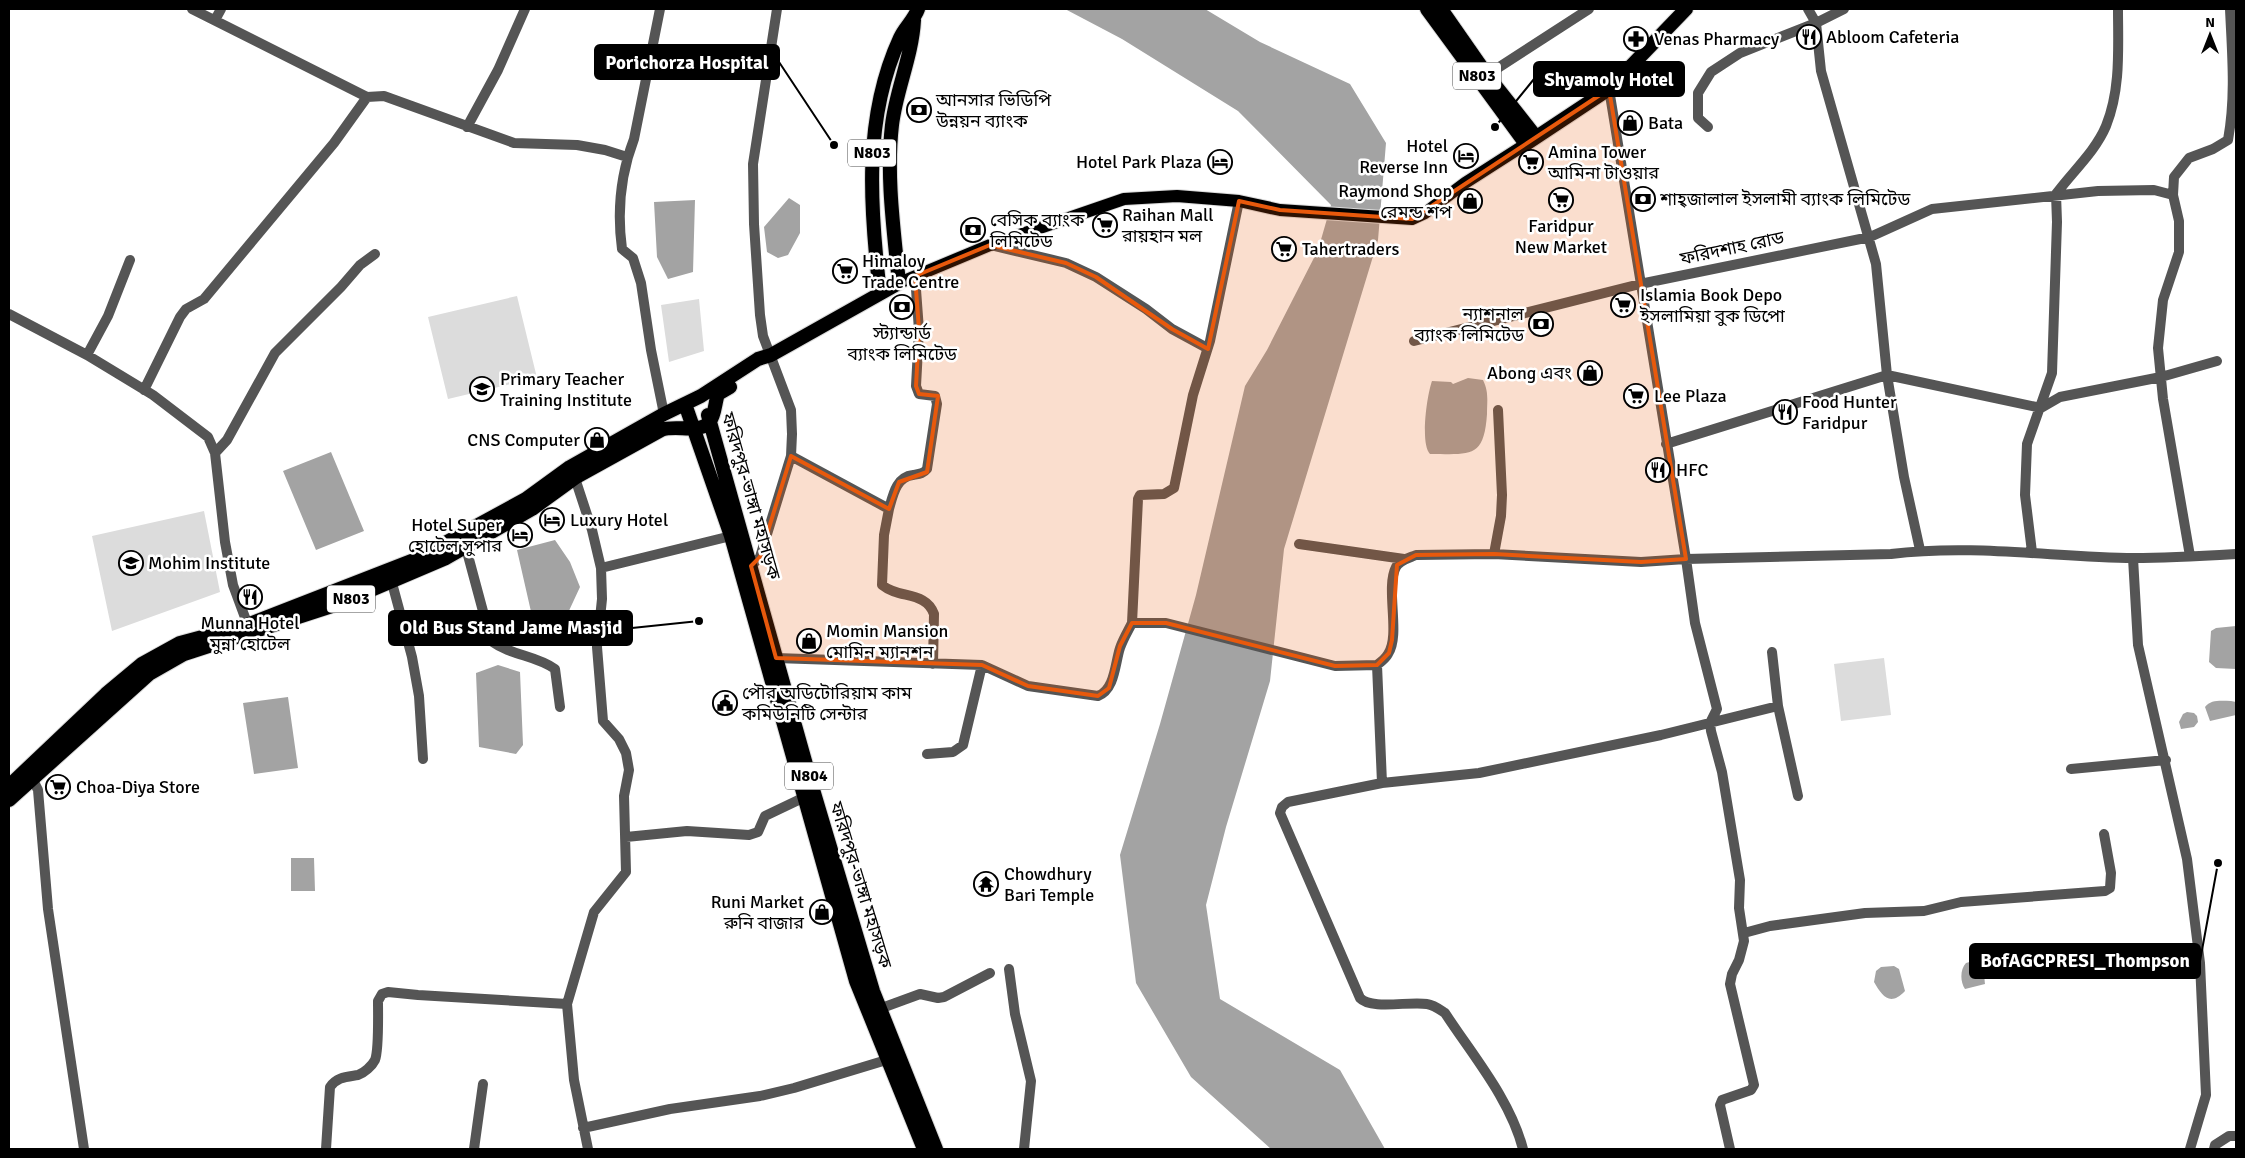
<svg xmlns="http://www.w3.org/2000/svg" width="2245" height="1158" font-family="Signika,'Noto Sans Bengali',sans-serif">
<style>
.green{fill:#dcdcdc}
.water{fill:#a3a3a3}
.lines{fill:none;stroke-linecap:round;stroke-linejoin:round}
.major-casing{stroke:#dbdbdb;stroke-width:14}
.highway-casing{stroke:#dbdbdb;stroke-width:16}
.minor{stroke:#555;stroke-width:10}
.major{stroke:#000;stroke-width:12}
.highway{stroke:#000;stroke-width:14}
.marked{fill:#e8590c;fill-opacity:0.2;stroke:#e8590c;stroke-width:4;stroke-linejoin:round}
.labels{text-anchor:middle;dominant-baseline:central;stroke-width:5;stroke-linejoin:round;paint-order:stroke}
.shield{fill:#fff;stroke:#4c4c4c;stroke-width:1}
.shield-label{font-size:16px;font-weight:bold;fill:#000}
.poi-label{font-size:18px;fill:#000;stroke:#fff;text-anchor:start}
.street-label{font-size:18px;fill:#000;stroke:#fff}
.leader{fill:none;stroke:#000;stroke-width:2}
.callout-dot{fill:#000;stroke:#fff;stroke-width:2}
.callout{fill:#000;stroke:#000;stroke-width:2}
.callout-label{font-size:19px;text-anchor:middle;font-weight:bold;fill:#fff}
</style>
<rect width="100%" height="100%" fill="#fff"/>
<!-- green -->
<path class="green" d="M517 296 537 378 448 399 428 317Z
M699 299 704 351 669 362 661 305Z
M204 511 220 592 112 631 92 536Z
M1884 658 1891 715 1841 721 1834 664Z"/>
<!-- water -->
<path class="water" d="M1065 9H1205L1260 42 1350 84 1386 143 1378 240 1284 549 1270 681 1226 827 1206 905 1220 999 1340 1070 1385 1149H1271L1191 1077 1136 983 1120 855 1160 724 1196 595 1245 386 1267 350 1318 250 1331 205 1238 111 1122 39Z
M789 198 800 205V233L788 255 778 258 767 252 764 227Z
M695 200 693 272 668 279 657 257 654 202Z
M1468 378 1483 380C1489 392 1487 401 1487 414 1484 459 1470 454 1430 454 1420 444 1427 395 1432 381L1451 382 1453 384Z
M331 452 364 531 316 550 283 471Z
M555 540 570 562 580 587 567 615 550 620 532 616 517 550Z
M2236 626V669L2216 668 2209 662 2211 631 2216 628Z
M498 665 520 672 523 745 516 754 479 747 476 673Z
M288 697 298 768 254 774 243 703Z
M2231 701 2236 702V715L2210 721 2205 707C2211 699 2222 701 2231 701Z
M2187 712 2194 713 2197 716 2198 722 2194 727 2181 729 2179 722 2183 714Z
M314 858 315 891H291V858Z
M1973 961C1985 963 1984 973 1985 984L1965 989C1960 982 1960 969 1966 963Z
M1894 966 1899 969 1905 991C1890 1007 1882 996 1874 982L1876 971 1881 967Z"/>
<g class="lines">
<defs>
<path id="major" d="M899 283 990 245 1124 199 1177 196 1239 201 1280 210 1412 219 1425 213 1465 183 1526 144"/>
<path id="highway" d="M1427 9 1526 144 1609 89 1686 9
M1441 9 1487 75 1536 137
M880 293C870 208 863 118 900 38 905 27 914 20 918 9
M685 404 731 536 856 981 924 1149
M708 415 814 793 873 991 936 1149
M9 786 106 694 142 664 180 643 247 625 414 560 526 499 570 467 664 414 701 396 758 359 771 355 899 283C894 231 886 177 892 125 896 90 912 57 914 20
M9 800 149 674 184 654 338 604 446 558 532 509 576 477 661 430C676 424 701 435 710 421 715 415 715 402 718 394L730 387"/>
</defs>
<!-- major casing -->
<use href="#major" class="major-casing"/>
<!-- highway casing -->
<use href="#highway" class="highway-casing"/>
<!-- minor -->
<path class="minor" d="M192 9 367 97
M660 9 634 139C621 173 617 212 622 249L633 258 641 283 651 350 664 414
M777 9 753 164 754 224 760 315 763 336 791 410 792 434 791 456 889 509 884 535 882 585C899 599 926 591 934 614L933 664
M1808 9 1816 23 1821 71 1876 264 1887 375 1904 477 1920 550
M215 20 221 9
M1487 75 1589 9
M1609 89 1686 559 1891 554C1972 544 2053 557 2134 558 2168 558 2202 556 2236 554
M467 127 498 70 525 9
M1708 127 1698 118V93L1711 72 1740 53 1816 23 1844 9
M990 245 1066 263 1096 277 1146 309 1172 329 1207 348
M9 314 87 355 153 395 208 437 215 453 225 542 233 585 250 631
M1414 341 1640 284 1870 237 1932 209 2098 191 2154 190 2173 195
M87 355 108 316 130 260
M144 390 180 317 186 309 204 299 334 143 367 97 384 96 514 143 577 145 605 150 627 157
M1666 444 1887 375 2041 408 2060 397 2161 377 2217 361
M215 453 227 440 275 353 341 287 360 265 375 254
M573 472 592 530 601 568 602 599 597 647 603 721 619 739 626 753 629 770 624 796 626 872 594 912 567 1004 574 1080 588 1149
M889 509C893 495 896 477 913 475 919 474 923 474 927 469L937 404 935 396 919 394 916 386 919 330 915 276
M1299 544 1404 559
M466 548 491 641C512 656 535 655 555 669L560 707
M2032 552 2025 495 2027 444 2052 373 2057 222 2056 194C2072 172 2095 152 2106 126 2121 89 2118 48 2118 9
M1494 554 1501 516 1502 495 1498 410
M2190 556 2163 399 2158 348 2163 300 2179 252V221L2173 195 2174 177 2189 158 2213 149 2228 140C2236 96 2232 53 2230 9
M2133 558 2138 645 2187 859 2200 963 2206 1095 2190 1149
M751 566 760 557 791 456
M601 568 731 536
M392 583 412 657 419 696 423 759
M1132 623 1138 499 1140 495 1164 494 1174 488 1193 395 1210 341 1239 201
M1772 652 1778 706 1798 796
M770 660 776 658 982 665 1028 686 1098 696C1115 690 1115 663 1120 648 1123 639 1128 631 1132 623H1166L1335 666 1377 665
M927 754 953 752 963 745 982 665
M2071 769 2166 760
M30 774 38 790 48 909 84 1149
M1382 783 1377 665C1381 662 1386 658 1388 654 1401 635 1385 588 1396 567 1400 560 1409 558 1416 555L1494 554 1641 562 1686 559 1695 623 1717 709 1710 723 1711 731 1722 772 1740 880 1739 908 1744 941 1739 960 1732 974 1730 984 1754 1085 1751 1090 1722 1100 1720 1105 1730 1149
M626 837 687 831 749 835 758 832 765 816 809 795
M1744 933 1770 926 1865 913 1924 911 1961 902 2105 891 2110 888 2111 873 2104 834
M1009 969 1015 1014 1031 1081 1024 1149
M879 1009 920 994 938 998 944 997 990 973
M583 1128 670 1109 760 1096 794 1088 893 1058
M326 1149 330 1087C337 1077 346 1077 358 1075 364 1073 372 1066 375 1060 379 1050 378 1013 378 1001L382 994 388 992 418 995 567 1004
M474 1149 483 1084
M1523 1149C1510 1099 1473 1056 1445 1013 1439 1009 1434 1005 1427 1004 1410 1001 1371 1010 1360 998L1280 813 1282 807 1288 802 1382 783 1479 773 1661 735 1778 706
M2214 1149 2215 1145 2229 1136H2236"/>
<!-- major -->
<use href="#major" class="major"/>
<!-- highway -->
<use href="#highway" class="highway"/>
</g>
<!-- marked area -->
<path class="marked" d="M1609 89 1686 559 1641 562 1494 554 1416 555 1397 565 1392 640 1389 653 1377 665 1335 666 1166 623H1132L1120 646 1109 688 1098 696 1028 686 982 665 776 658 751 566 760 557 791 456 889 509 899 482 927 472 938 396 919 394 916 386 919 330 915 276 990 245 1066 263 1096 277 1172 329 1208 349 1239 201 1280 210 1412 219Z"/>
<!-- icons -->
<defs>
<symbol id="restaurant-ring" viewBox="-11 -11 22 22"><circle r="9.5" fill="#fff" stroke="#000" stroke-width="1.5"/><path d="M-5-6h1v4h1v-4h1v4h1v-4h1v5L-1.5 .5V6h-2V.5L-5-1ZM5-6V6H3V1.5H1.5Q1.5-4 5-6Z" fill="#000"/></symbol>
<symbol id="pharmacy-ring" viewBox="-11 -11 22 22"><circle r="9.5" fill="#fff" stroke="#000" stroke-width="1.5"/><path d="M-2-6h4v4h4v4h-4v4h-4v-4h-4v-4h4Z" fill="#000"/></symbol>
<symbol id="bank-ring" viewBox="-11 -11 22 22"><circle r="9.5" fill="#fff" stroke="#000" stroke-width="1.5"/><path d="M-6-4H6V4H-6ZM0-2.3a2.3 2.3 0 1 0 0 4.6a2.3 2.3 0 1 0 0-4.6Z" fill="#000"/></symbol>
<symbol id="shop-ring" viewBox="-11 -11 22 22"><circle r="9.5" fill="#fff" stroke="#000" stroke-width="1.5"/><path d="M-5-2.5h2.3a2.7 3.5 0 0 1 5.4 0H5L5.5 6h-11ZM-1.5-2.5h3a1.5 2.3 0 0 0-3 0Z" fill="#000"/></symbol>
<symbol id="hotel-ring" viewBox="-11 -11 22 22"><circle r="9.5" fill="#fff" stroke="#000" stroke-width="1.5"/><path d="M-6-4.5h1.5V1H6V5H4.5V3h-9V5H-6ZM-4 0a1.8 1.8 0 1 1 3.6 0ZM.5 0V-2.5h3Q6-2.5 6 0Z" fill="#000"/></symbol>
<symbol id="supermarket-ring" viewBox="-11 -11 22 22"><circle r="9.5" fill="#fff" stroke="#000" stroke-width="1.5"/><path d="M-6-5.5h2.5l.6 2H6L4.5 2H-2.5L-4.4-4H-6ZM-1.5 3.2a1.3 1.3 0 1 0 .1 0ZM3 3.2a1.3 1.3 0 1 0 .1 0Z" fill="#000"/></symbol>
<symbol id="university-ring" viewBox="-11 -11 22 22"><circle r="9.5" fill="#fff" stroke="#000" stroke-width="1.5"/><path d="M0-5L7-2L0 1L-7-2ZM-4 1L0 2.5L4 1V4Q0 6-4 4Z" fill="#000"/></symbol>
<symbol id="school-ring" viewBox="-11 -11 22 22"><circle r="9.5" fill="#fff" stroke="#000" stroke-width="1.5"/><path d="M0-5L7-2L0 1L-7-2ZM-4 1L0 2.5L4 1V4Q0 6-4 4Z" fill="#000"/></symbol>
<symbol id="civic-ring" viewBox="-11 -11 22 22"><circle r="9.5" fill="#fff" stroke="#000" stroke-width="1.5"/><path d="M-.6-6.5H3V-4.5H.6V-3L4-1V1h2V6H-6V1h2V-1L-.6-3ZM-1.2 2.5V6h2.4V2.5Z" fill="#000"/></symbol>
<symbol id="temple-ring" viewBox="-11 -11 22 22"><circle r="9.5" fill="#fff" stroke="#000" stroke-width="1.5"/><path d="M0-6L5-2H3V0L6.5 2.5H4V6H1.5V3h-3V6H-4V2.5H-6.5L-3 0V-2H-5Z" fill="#000"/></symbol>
</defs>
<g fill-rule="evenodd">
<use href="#restaurant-ring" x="1795" y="23" width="28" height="28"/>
<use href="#pharmacy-ring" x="1622" y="25" width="28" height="28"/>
<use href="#bank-ring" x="905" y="96" width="28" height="28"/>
<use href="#shop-ring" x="1616" y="109" width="28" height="28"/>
<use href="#hotel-ring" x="1452" y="142" width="28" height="28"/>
<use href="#hotel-ring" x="1206" y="148" width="28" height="28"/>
<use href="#supermarket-ring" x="1517" y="148" width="28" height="28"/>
<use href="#bank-ring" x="1629" y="185" width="28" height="28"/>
<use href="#supermarket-ring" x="1547" y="186" width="28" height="28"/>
<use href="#shop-ring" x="1456" y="187" width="28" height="28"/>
<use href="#supermarket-ring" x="1091" y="211" width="28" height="28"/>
<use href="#bank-ring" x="959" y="216" width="28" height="28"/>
<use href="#supermarket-ring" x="1270" y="235" width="28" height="28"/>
<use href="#supermarket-ring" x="831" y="257" width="28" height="28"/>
<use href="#supermarket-ring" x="1609" y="291" width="28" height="28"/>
<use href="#bank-ring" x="888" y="293" width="28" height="28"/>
<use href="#bank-ring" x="1527" y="310" width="28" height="28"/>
<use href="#shop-ring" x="1576" y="359" width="28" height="28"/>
<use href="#university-ring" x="468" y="375" width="28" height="28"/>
<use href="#supermarket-ring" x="1622" y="382" width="28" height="28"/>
<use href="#restaurant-ring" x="1771" y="398" width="28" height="28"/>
<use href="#shop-ring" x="583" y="426" width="28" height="28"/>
<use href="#restaurant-ring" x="1644" y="456" width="28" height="28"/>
<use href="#hotel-ring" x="538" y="506" width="28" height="28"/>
<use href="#hotel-ring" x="506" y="521" width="28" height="28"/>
<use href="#school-ring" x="117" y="549" width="28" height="28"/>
<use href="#restaurant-ring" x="236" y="583" width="28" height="28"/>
<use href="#shop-ring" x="795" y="627" width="28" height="28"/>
<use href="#civic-ring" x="711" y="689" width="28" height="28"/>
<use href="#supermarket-ring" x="44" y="773" width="28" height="28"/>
<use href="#temple-ring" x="972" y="870" width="28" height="28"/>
<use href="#shop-ring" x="808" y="898" width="28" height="28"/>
</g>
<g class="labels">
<!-- shield labels -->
<g class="shield">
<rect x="1453" y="62.5" width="48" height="27" rx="4"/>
<rect x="848" y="139.5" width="48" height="27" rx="4"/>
<rect x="327" y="585.5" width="48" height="27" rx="4"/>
<rect x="785" y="762.5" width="48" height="27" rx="4"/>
</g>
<g class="shield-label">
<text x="1477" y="76">N803</text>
<text x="872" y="153">N803</text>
<text x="351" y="599">N803</text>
<text x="809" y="776">N804</text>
</g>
<!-- poi labels -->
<g class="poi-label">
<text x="1826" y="37">Abloom Cafeteria</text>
<text x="1654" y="39">Venas Pharmacy</text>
<text x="936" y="100">আনসার ভিডিপি<tspan x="936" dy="21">উন্নয়ন ব্যাংক</tspan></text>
<text x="1648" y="123">Bata</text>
<text x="1448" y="146" text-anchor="end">Hotel<tspan x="1448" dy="21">Reverse Inn</tspan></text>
<text x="1548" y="152">Amina Tower<tspan x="1548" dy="21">আমিনা টাওয়ার</tspan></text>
<text x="1202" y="162" text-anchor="end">Hotel Park Plaza</text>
<text x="1452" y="191" text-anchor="end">Raymond Shop<tspan x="1452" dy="21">রেমন্ড শপ</tspan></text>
<text x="1660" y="199">শাহ্জালাল ইসলামী ব্যাংক লিমিটেড</text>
<text x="1122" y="215">Raihan Mall<tspan x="1122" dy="21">রায়হান মল</tspan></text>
<text x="990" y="220">বেসিক ব্যাংক<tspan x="990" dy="21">লিমিটেড</tspan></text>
<text x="1561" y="226" text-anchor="middle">Faridpur<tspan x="1561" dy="21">New Market</tspan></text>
<text x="1302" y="249">Tahertraders</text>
<text x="862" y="261">Himaloy<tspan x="862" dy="21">Trade Centre</tspan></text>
<text x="1640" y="295">Islamia Book Depo<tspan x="1640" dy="21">ইসলামিয়া বুক ডিপো</tspan></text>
<text x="1524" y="314" text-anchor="end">ন্যাশনাল<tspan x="1524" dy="21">ব্যাংক লিমিটেড</tspan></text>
<text x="902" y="333" text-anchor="middle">স্ট্যান্ডার্ড<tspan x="902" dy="21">ব্যাংক লিমিটেড</tspan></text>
<text x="1572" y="373" text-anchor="end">Abong এবং</text>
<text x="500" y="379">Primary Teacher<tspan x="500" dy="21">Training Institute</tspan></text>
<text x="1654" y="396">Lee Plaza</text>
<text x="1802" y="402">Food Hunter<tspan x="1802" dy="21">Faridpur</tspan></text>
<text x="580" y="440" text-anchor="end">CNS Computer</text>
<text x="1676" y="470">HFC</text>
<text x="570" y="520">Luxury Hotel</text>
<text x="502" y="525" text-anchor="end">Hotel Super<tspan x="502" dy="21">হোটেল সুপার</tspan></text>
<text x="148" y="563">Mohim Institute</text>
<text x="250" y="623" text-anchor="middle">Munna Hotel<tspan x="250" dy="21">মুন্না হোটেল</tspan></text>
<text x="826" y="631">Momin Mansion<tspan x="826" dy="21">মোমিন ম্যানশন</tspan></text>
<text x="742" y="693">পৌর অডিটোরিয়াম কাম<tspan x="742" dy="21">কমিউনিটি সেন্টার</tspan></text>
<text x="76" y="787">Choa-Diya Store</text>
<text x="1004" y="874">Chowdhury<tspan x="1004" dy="21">Bari Temple</tspan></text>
<text x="804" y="902" text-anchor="end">Runi Market<tspan x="804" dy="21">রুনি বাজার</tspan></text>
</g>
<!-- street labels -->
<g class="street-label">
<text transform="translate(1732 248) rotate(-12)">ফরিদশাহ রোড</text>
<text transform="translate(751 496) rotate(74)">ফরিদপুর-ভাঙ্গা মহাসড়ক</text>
<text transform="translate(861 885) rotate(73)">ফরিদপুর-ভাঙ্গা মহাসড়ক</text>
</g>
</g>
<!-- callouts -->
<path class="leader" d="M834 145L779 62M1495 127L1534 79M699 621L632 628M2218 863L2200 961"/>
<g class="callout-dot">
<circle cx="834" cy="145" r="5"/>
<circle cx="1495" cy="127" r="5"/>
<circle cx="699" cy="621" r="5"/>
<circle cx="2218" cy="863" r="5"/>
</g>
<g class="callout">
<rect x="595" y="45" width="184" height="34" rx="5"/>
<rect x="1534" y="62" width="150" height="34" rx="5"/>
<rect x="389" y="611" width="243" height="34" rx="5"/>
<rect x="1970" y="944" width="230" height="34" rx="5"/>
</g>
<g class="callout-label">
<text x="687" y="69">Porichorza Hospital</text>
<text x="1609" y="86">Shyamoly Hotel</text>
<text x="511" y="634">Old Bus Stand Jame Masjid</text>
<text x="2085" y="967">BofAGCPRESI_Thompson</text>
</g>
<!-- border -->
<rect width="2245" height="1158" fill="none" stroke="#000000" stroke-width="20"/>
<!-- north arrow -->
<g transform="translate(2210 35)" stroke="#ffffff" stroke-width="4" paint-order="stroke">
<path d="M0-4L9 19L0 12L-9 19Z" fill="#000000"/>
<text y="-8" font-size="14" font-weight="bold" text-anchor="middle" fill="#000000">N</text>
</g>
</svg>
